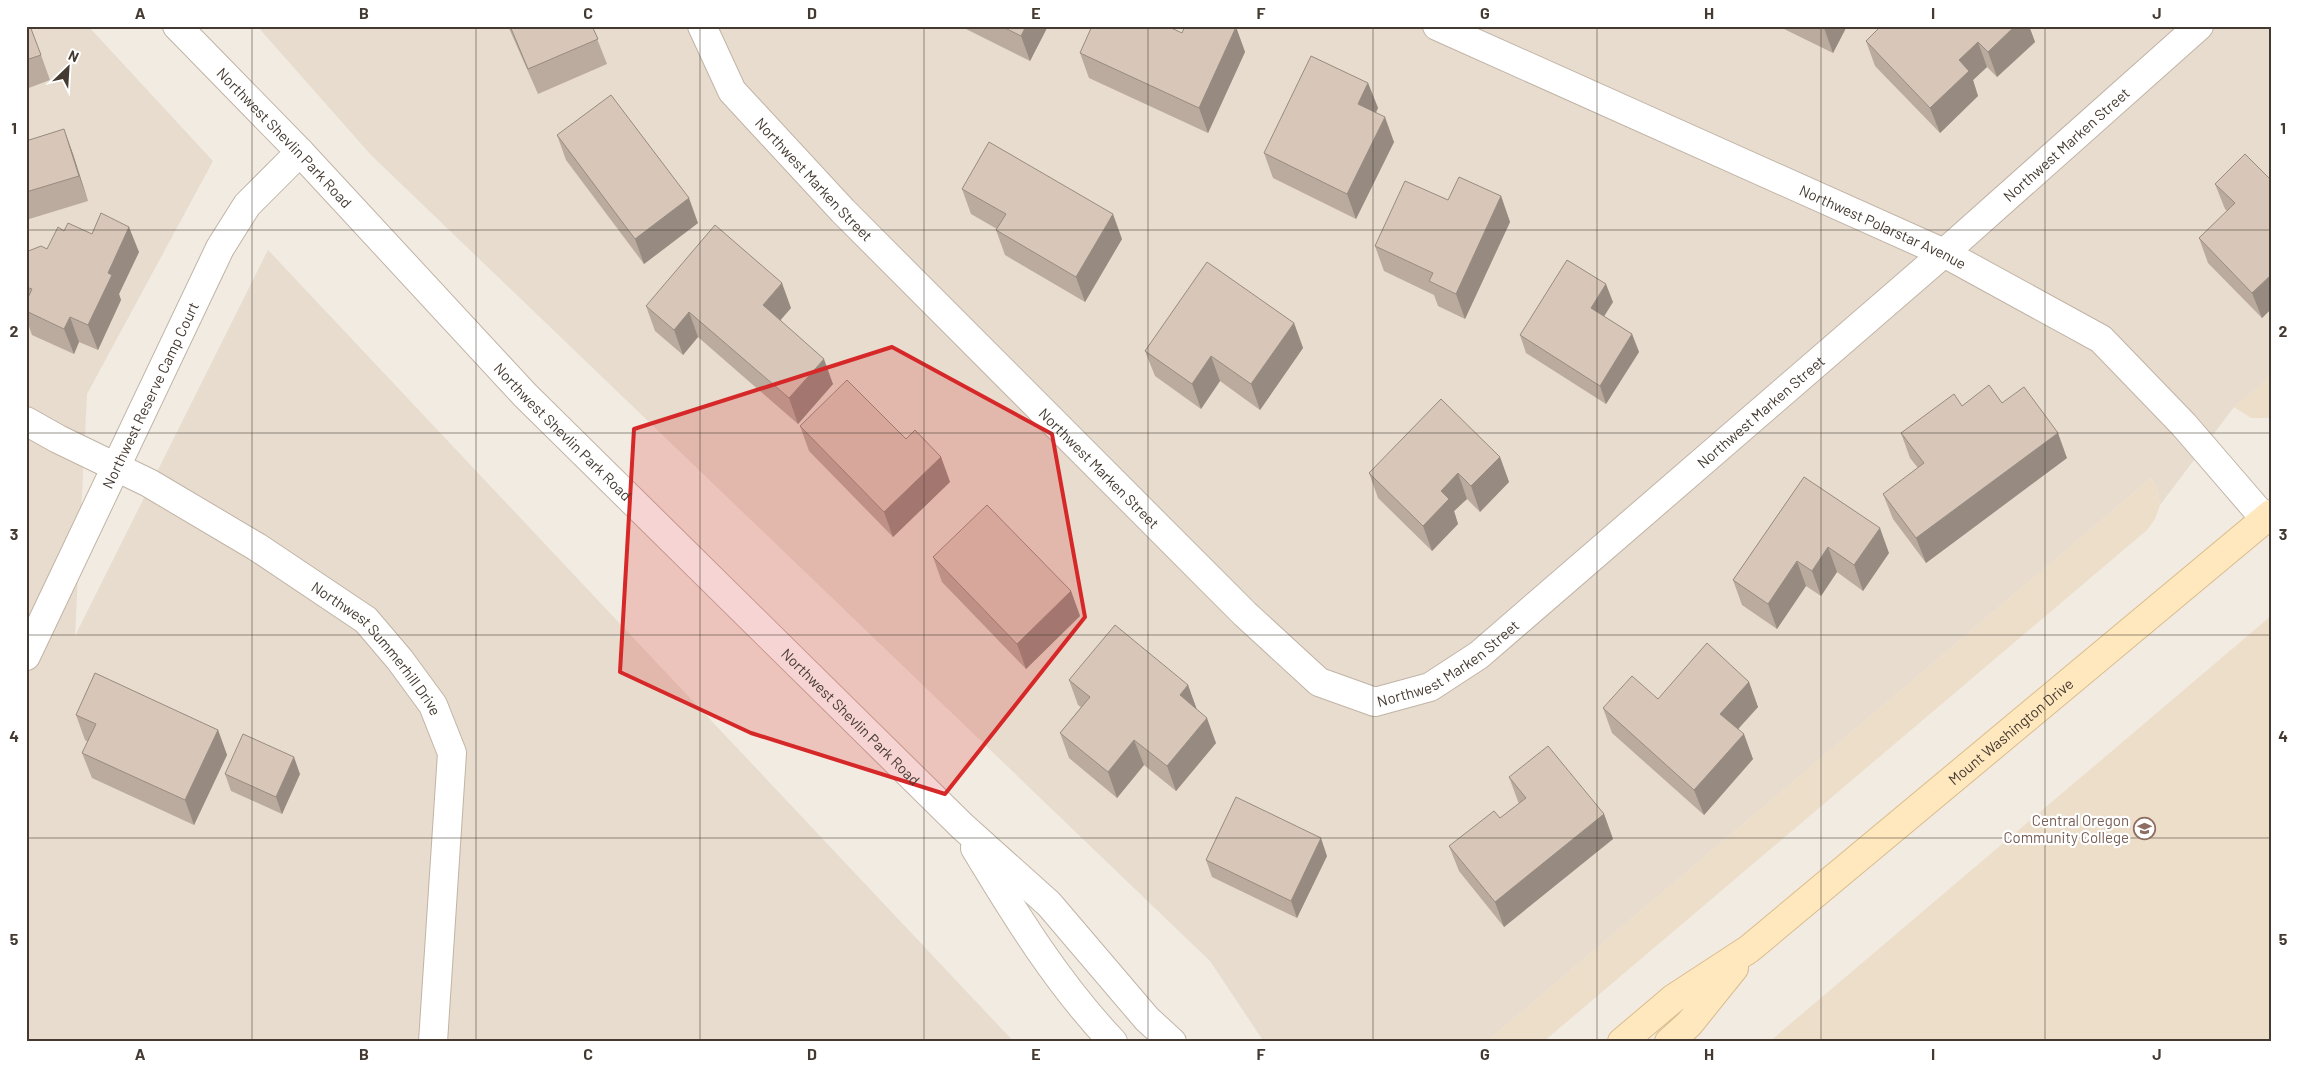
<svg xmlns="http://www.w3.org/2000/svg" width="2297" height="1068" font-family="Barlow,sans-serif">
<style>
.residential{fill:#e7dcce}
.education{fill:#eddec9}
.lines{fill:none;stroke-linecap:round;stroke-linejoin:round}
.minor-casing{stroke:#c1b4a6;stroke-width:30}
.tertiary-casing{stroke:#c1b4a6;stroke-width:30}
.secondary-casing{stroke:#dabc8d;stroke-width:30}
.minor{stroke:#fff;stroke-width:28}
.tertiary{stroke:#fff;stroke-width:28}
.secondary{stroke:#ffe7be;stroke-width:28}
.wall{fill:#baab9e}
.shaded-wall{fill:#978b81}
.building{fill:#d8c7b8;stroke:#978b81}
.marked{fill:#d62828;fill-opacity:0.2;stroke:#d62828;stroke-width:4;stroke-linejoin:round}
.grid{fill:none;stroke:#443a31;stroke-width:1;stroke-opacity:0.55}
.labels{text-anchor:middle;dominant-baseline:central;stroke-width:4.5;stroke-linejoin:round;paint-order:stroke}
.street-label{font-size:15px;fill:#443a31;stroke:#fff}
.education-label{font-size:15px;fill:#785e54;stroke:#fff;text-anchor:end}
.neatline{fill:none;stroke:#443a31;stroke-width:2}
.grid-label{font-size:16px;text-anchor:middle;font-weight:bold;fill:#443a31}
</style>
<rect width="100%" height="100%" fill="#f2ebe1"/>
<!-- residential -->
<path class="residential" d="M26 26H88L213 161 87 394 75 636 268 250 1014 1042H26Z
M257 26H2271V376L2234 407 2160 505 2158 491 2151 478 1486 1042H1264L1210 961 371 155Z"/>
<!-- education -->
<path class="education" d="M2271 376V418H2251L2234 407Z
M2151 478 2158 491 2160 505 2155 519 2147 530 1543 1042H1486Z
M2271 616V1042H1769Z"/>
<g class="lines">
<defs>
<g id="minor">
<path id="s1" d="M702 26 732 91 843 211 1245 614 1319 682 1375 702 1430 687 1479 655 1944 253 2199 26"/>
<path id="s2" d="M1437 26 1944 253 2101 339 2184 425 2265 519"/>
<path id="s3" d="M26 421 58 439 149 483 257 547 366 620 400 660 433 705 452 753 433 1042"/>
<path id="s4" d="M26 656 220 248 247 205 300 152"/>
</g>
<g id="tertiary">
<path id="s5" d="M177 26 300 152 525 395 962 826 1049 904 1147 1019 1172 1042"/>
<path d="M975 848C1016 916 1058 984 1113 1042"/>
</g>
<g id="secondary">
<path id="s6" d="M1622 1042 1674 998 1749 949 2271 514"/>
<path d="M1669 1042 1689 1024 1734 968"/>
</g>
</defs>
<!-- minor casing -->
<use href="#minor" class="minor-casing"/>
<!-- tertiary casing -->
<use href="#tertiary" class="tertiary-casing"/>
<!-- secondary casing -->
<use href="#secondary" class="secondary-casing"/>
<!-- minor -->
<use href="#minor" class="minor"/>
<!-- tertiary -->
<use href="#tertiary" class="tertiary"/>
<!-- secondary -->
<use href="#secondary" class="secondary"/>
</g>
<!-- wall -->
<path class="wall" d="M26 26 41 55 50 80 26 89Z
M508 26H592L607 64 538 94Z
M960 26H1048L1030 61Z
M1778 26H1847L1833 53Z
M1881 26H2029L2035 42 1997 77 1987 67 1973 80 1978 96 1940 133 1875 66 1866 41Z
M1236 27 1245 52 1208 133 1089 78 1080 53 1182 33Z
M1368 83 1378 108 1376 112 1394 142 1356 219 1273 178 1264 153Z
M64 129 73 154 88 201 26 220V141Z
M557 135 698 223 644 264 566 160Z
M2271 180V309L2262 318 2208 263 2199 238 2227 211 2225 209 2215 184Z
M962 189 1122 239 1085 302 1005 255 996 230 997 229 971 214Z
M1501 196 1510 222 1465 319 1438 306 1434 295 1384 271 1375 246 1448 200Z
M64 231 92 234 139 252 119 294 121 300 98 350 79 342 74 354 32 335 26 318V252L47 249Z
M1613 302 1604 316 1632 334 1639 352 1606 404 1526 353 1520 335Z
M646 306 791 308 780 320 833 384 798 424 698 337 683 355 655 331Z
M1294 323 1303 348 1260 410 1220 381 1201 409 1155 376 1145 351Z
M2002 403 2067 458 1926 563 1893 519 1883 494 1918 468 1910 458 1901 433 1962 406Z
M800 426 906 439 941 457 950 482 893 537 809 451Z
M1500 457 1509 482 1480 512 1467 499 1454 511 1458 524 1432 551 1378 498 1369 473Z
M1804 477 1889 553 1863 591 1837 572 1821 596 1806 586 1777 629 1742 605 1733 580Z
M933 557 1071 591 1080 616 1026 669 942 582Z
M1069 680 1188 685 1197 710 1216 743 1176 791 1144 765 1117 798 1069 758 1060 733 1081 707 1078 705Z
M1749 682 1758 707 1738 729 1753 759 1704 815 1612 733 1603 708 1658 699Z
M76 715 218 730 227 755 194 825 92 778 82 753 88 742 85 740Z
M225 774H300L282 814 231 791Z
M1509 777 1604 814 1613 839 1504 927 1459 871 1449 846 1500 818 1519 804Z
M1327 856 1297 918 1212 877 1206 860Z"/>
<!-- shaded-wall -->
<path class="shaded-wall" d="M1026 26H1048L1030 61 1021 36Z
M1825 26H1847L1833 53 1824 28Z
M2015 26H2029L2035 42 1997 77 1988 52Z
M1236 27 1245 52 1208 133 1199 108Z
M1978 42 1987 67 1973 80 1978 96 1940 133 1930 108 1959 60Z
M1368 83 1378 108 1368 129 1358 104Z
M1385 117 1394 142 1356 219 1347 194Z
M64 129 73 154 88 201 79 176Z
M1501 196 1510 222 1465 319 1456 294Z
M689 198 698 223 644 264 635 239Z
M1113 214 1122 239 1085 302 1076 277Z
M129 227 139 252 119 294 121 300 98 350 88 325 108 273Z
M2271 275V309L2262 318 2252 293Z
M782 283 791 308 772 330 763 305Z
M1606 284 1613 302 1598 326 1591 308Z
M689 312 698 337 683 355 674 330Z
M70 317 79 342 74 354 64 329Z
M1294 323 1303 348 1260 410 1251 384Z
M1632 334 1639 352 1606 404 1600 386Z
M1211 356 1220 381 1201 409 1192 384Z
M824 359 833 384 798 424 789 398Z
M2058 433 2067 458 1926 563 1916 538Z
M941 457 950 482 893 537 884 512Z
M1500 457 1509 482 1480 512 1471 486Z
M1458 473 1467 499 1454 511 1458 524 1432 551 1423 526 1441 491Z
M1880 528 1889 553 1863 591 1854 565Z
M1828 547 1837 572 1821 596 1812 571Z
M1797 561 1806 586 1777 629 1768 604Z
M1071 591 1080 616 1026 669 1017 644Z
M1749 682 1758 707 1729 739 1720 714Z
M1188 685 1197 710 1180 695Z
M1207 718 1216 743 1176 791 1167 766Z
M218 730 227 755 194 825 185 800Z
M1744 734 1753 759 1704 815 1694 790Z
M1134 740 1144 765 1117 798 1108 772Z
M294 757 300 774 282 814 276 797Z
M1604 814 1613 839 1504 927 1495 902Z
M1321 838 1327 856 1297 918 1291 901Z"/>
<!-- building -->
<path class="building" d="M26 26H30L41 55 26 60Z
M510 26H592L598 39 528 69Z
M1001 26H1026L1021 36Z
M1092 26H1167L1182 33 1185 26H1234L1236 27 1199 108 1080 53Z
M1881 26H2015L1988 52 1978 42 1959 60 1969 71 1930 108 1866 41Z
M1311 56 1368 83 1358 104 1385 117 1347 194 1264 153Z
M611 95 689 198 635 239 557 135Z
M64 129 79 176 26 192V141Z
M989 142 1113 214 1076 277 996 230 1006 214 962 189Z
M2245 154 2271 180V275L2252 293 2199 238 2235 203 2215 184Z
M1459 177 1501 196 1456 294 1429 281 1433 273 1375 246 1405 181 1448 200Z
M101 213 129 227 108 273 112 275 88 325 70 317 64 329 26 311V302L32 289 26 287V252L41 246 47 249 58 227 64 231 68 223 92 234Z
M715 225 782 283 763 305 824 359 789 398 689 312 674 330 646 306Z
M1567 260 1606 284 1591 308 1632 334 1600 386 1520 335Z
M1207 262 1294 323 1251 384 1211 356 1192 384 1145 351Z
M847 380 906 439 915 430 941 457 884 512 800 426Z
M1989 385 2002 403 2024 387 2058 433 1916 538 1883 494 1924 463 1901 433 1954 394 1962 406Z
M1441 399 1500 457 1471 486 1458 473 1441 491 1449 499 1423 526 1369 473Z
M1804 477 1880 528 1854 565 1828 547 1812 571 1797 561 1768 604 1733 580Z
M987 505 1071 591 1017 644 933 557Z
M1115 625 1188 685 1180 695 1207 718 1167 766 1134 740 1108 772 1060 733 1090 697 1069 680Z
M1707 643 1749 682 1720 714 1744 734 1694 790 1603 708 1632 676 1658 699Z
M95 673 218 730 185 800 82 753 96 724 76 715Z
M243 734 294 757 276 797 225 774Z
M1548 746 1604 814 1495 902 1449 846 1494 811 1500 818 1526 798 1509 777Z
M1236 797 1321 838 1291 901 1206 860Z"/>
<!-- marked area -->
<path class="marked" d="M892 347 1052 434 1085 617 945 794 751 733 620 672 634 429Z"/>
<!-- grid -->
<path class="grid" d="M252 26V1042M476 26V1042M700 26V1042M924 26V1042M1148 26V1042M1373 26V1042M1597 26V1042M1821 26V1042M2045 26V1042M26 230H2271M26 433H2271M26 635H2271M26 838H2271"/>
<!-- icons -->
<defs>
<symbol id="university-ring" viewBox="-11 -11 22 22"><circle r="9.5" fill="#fff" stroke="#8d6e63" stroke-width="1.5"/><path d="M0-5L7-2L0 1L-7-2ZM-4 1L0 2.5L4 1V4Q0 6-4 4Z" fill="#8d6e63"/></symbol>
</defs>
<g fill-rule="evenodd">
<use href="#university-ring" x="2132" y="816" width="25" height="25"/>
</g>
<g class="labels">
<!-- street labels -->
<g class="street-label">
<text stroke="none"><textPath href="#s5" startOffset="155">Northwest Shevlin Park Road</textPath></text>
<text stroke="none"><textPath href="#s1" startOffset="1858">Northwest Marken Street</textPath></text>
<text stroke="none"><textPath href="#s1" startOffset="192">Northwest Marken Street</textPath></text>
<text stroke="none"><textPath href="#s2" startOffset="489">Northwest Polarstar Avenue</textPath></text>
<text stroke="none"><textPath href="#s4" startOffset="289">Northwest Reserve Camp Court</textPath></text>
<text stroke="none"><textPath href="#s1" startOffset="1452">Northwest Marken Street</textPath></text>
<text stroke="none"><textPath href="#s5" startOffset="560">Northwest Shevlin Park Road</textPath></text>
<text stroke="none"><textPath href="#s1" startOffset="598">Northwest Marken Street</textPath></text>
<text stroke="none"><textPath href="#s3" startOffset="422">Northwest Summerhill Drive</textPath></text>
<text stroke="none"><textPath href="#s1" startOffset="1048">Northwest Marken Street</textPath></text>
<text stroke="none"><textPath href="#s5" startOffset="965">Northwest Shevlin Park Road</textPath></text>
<text stroke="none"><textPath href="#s6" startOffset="498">Mount Washington Drive</textPath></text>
</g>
<!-- education labels -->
<g class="education-label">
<text x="2129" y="820">Central Oregon<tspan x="2129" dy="17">Community College</tspan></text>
</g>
</g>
<!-- border -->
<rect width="2297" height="1068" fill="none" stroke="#ffffff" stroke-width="55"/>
<!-- north arrow -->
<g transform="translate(68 68) rotate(25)" stroke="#ffffff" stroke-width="4" paint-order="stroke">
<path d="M0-4L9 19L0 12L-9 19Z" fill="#443a31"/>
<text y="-8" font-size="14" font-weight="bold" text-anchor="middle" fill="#443a31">N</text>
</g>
<rect x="28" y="28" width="2242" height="1012" class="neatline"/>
<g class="grid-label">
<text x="140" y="19">A</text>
<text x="364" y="19">B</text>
<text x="588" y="19">C</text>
<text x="812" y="19">D</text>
<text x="1036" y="19">E</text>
<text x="1261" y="19">F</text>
<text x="1485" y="19">G</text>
<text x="1709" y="19">H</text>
<text x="1933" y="19">I</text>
<text x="2157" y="19">J</text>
<text x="14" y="134">1</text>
<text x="2283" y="134">1</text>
<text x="14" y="337">2</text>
<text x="2283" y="337">2</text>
<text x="14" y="540">3</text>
<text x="2283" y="540">3</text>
<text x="14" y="742">4</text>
<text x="2283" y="742">4</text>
<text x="14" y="945">5</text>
<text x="2283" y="945">5</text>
<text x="140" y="1060">A</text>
<text x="364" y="1060">B</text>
<text x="588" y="1060">C</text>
<text x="812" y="1060">D</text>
<text x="1036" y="1060">E</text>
<text x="1261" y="1060">F</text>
<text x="1485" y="1060">G</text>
<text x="1709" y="1060">H</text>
<text x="1933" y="1060">I</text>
<text x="2157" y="1060">J</text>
</g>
</svg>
